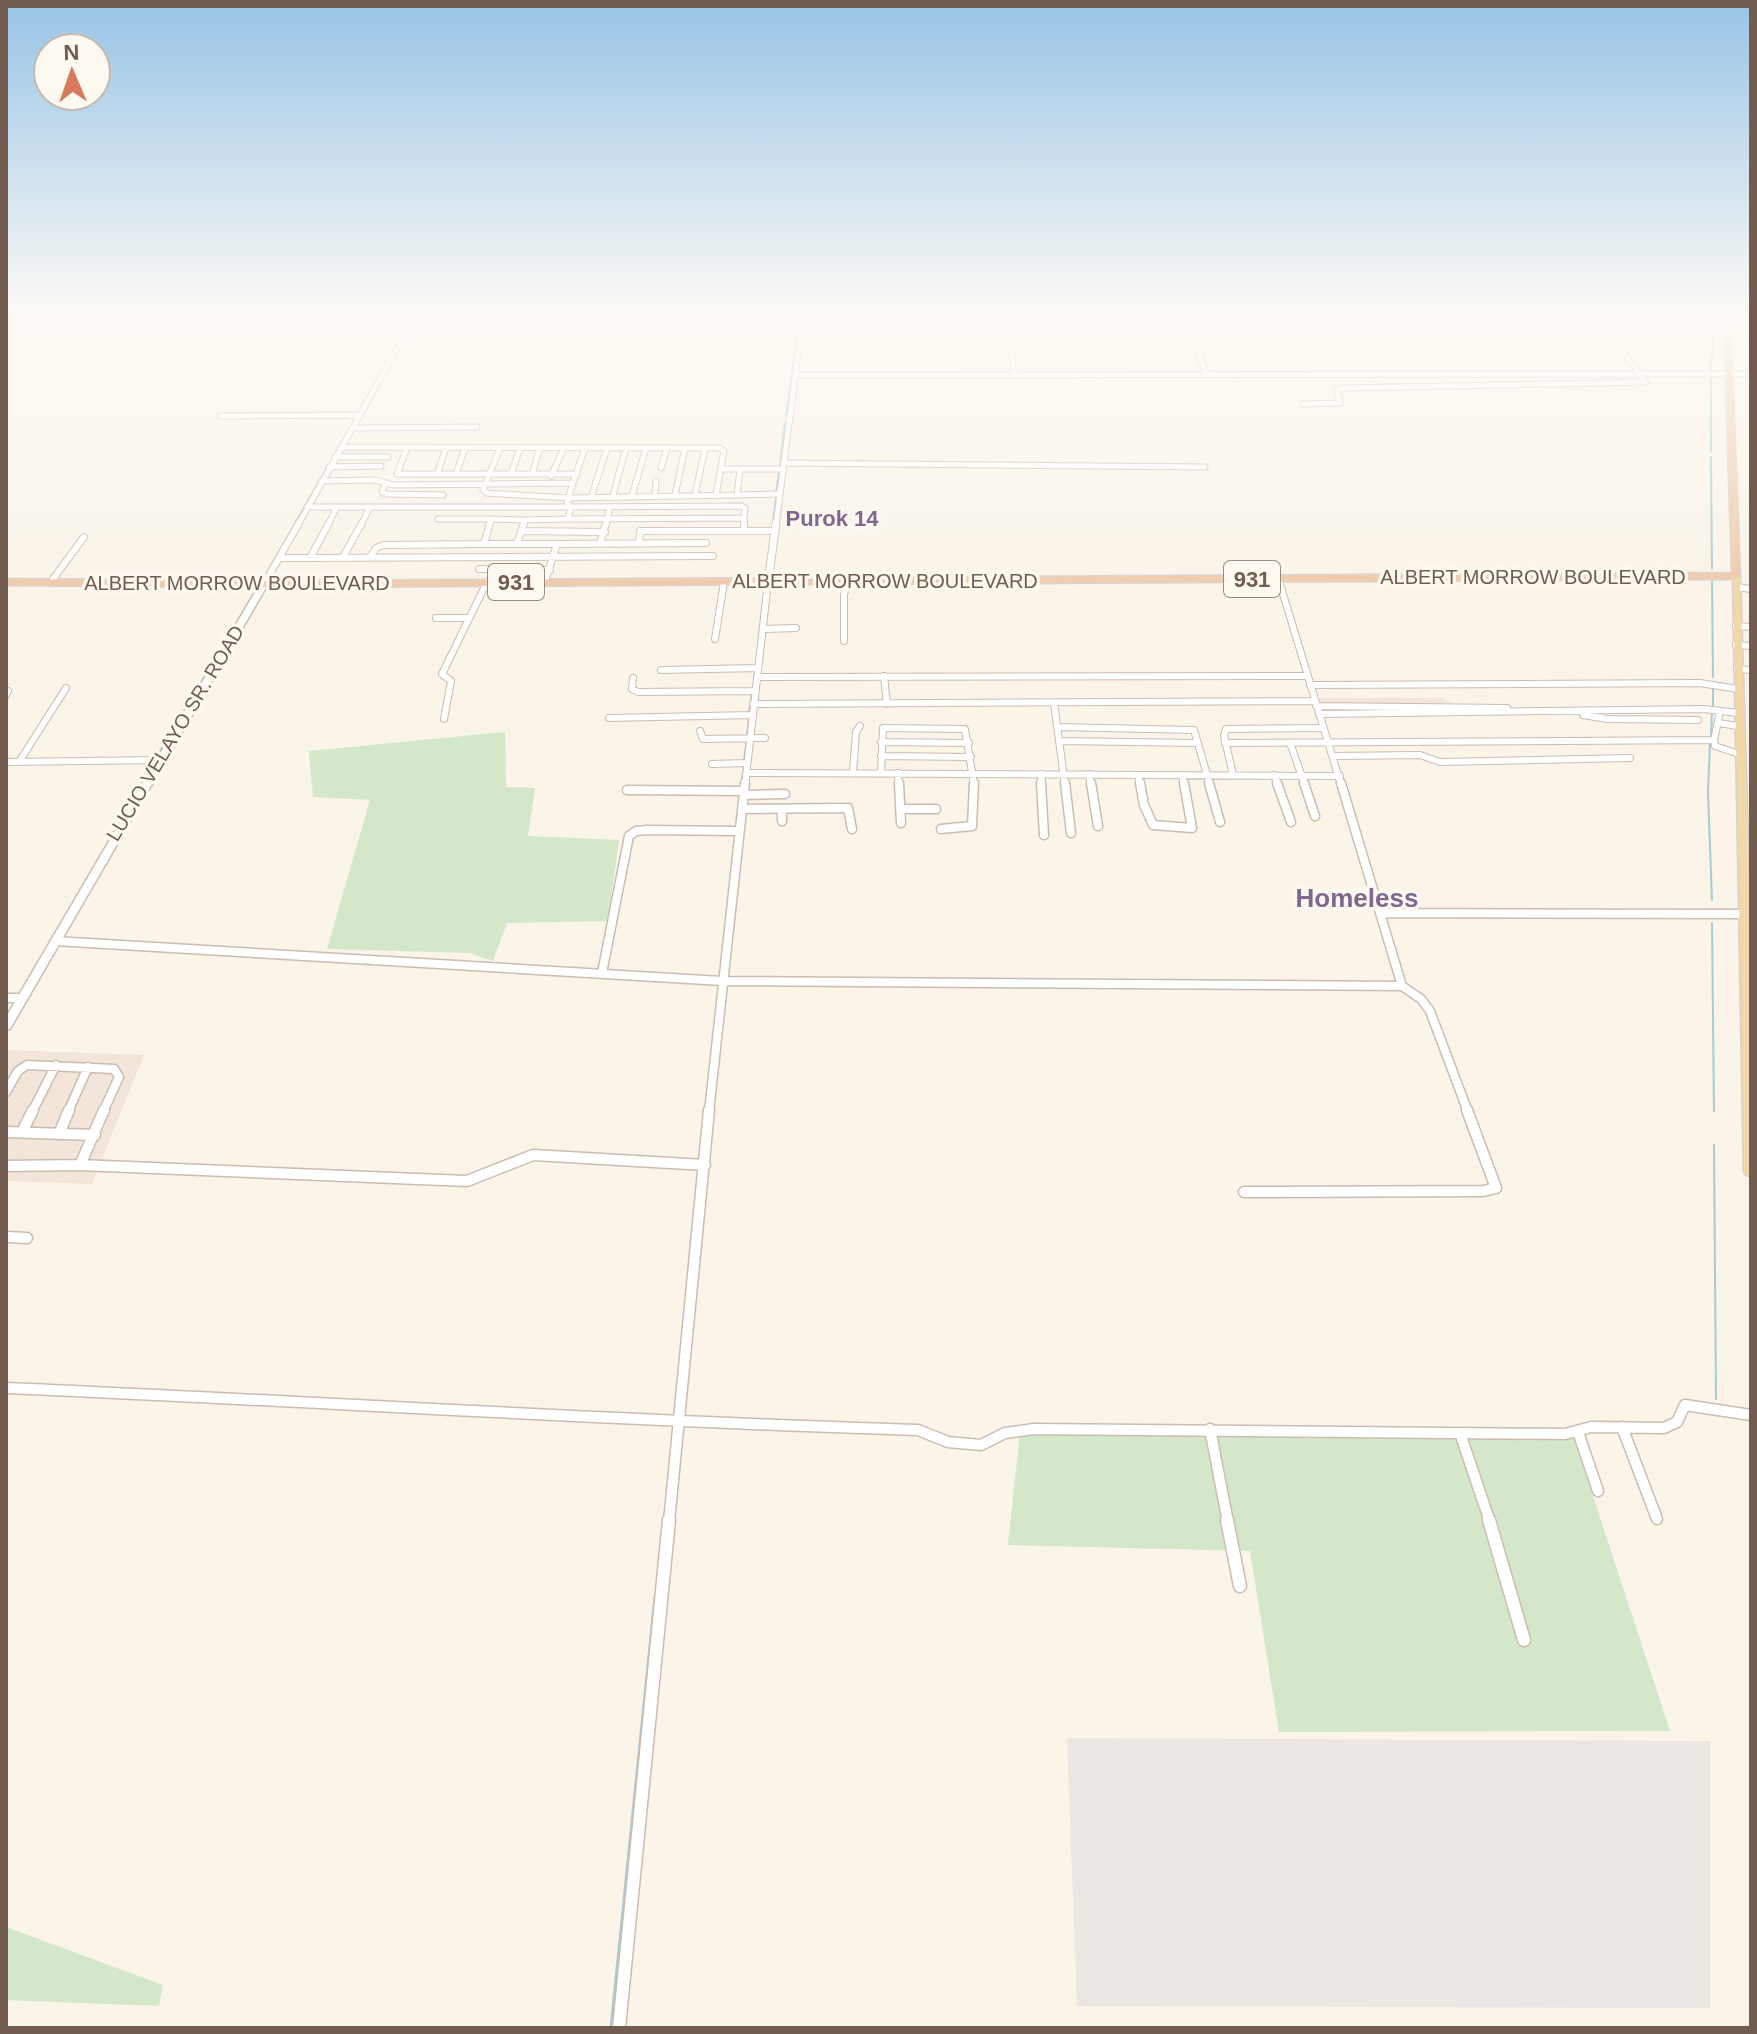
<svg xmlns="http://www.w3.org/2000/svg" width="1757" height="2034" font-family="Helvetica,sans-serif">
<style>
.residential{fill:#f1e6d9}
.industrial{fill:#ece7e2}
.green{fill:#d5e7c9}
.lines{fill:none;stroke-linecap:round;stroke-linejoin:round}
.stream-far1{stroke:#a7ccd3;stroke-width:2}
.stream{stroke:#a7ccd3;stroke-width:3}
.minor-far4-casing{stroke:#ccbcb0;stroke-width:7}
.minor-far3-casing{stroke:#ccbcb0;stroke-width:8}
.minor-far2-casing{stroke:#ccbcb0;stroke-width:11}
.minor-far1-casing{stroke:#ccbcb0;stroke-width:13}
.minor-casing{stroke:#ccbcb0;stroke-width:15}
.tertiary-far1-casing{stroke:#ccbcb0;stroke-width:7}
.tertiary-casing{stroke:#ccbcb0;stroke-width:9}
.secondary-casing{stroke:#cebdae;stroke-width:3}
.primary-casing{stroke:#d8d1ce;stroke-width:3}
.trunk-casing{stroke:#d8d1ce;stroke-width:3}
.minor-far4{stroke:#fff;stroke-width:5}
.minor-far3{stroke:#fff;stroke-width:6}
.minor-far2{stroke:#fff;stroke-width:8}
.minor-far1{stroke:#fff;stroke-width:10}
.minor{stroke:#fff;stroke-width:12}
.tertiary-far1{stroke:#fff;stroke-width:5}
.tertiary{stroke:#fff;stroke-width:7}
.secondary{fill:#fff;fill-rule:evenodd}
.primary{fill:#f2d7a9;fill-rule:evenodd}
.trunk{fill:#f0c8a8;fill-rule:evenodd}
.labels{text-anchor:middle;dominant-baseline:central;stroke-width:7;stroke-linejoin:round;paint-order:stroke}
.far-street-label{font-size:20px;fill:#725c4f;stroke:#fdf8f0}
.far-neighbourhood-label{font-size:22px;font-weight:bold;fill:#81678e;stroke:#fdf8f0}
.shield{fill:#fdf8f0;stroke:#9c8b7f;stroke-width:2}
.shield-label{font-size:22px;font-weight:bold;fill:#725c4f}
.neighbourhood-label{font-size:26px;font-weight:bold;fill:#81678e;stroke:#fdf8f0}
</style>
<rect width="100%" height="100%" fill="#faf4e9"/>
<!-- residential -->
<path class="residential" d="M1319 698H1443L1452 703 1321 705Z
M6 1050 144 1055 92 1184 6 1181Z"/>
<!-- industrial -->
<path class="industrial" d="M1067 1738 1710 1741V2008L1077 2006Z"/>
<!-- green -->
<path class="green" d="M505 732 506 787 535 788 528 836 619 840 608 921 507 923 493 961 470 953 327 949 370 800 313 797 309 751Z
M1020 1432H1572L1670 1731 1279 1732 1250 1551 1008 1545Z
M6 1927 163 1985 159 2006 6 2000Z"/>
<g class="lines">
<!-- stream-far1 -->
<path class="stream-far1" d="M794 362 800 315
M1711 371 1714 315
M1711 376V452
M786 416 793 365
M1711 457 1712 569
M780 467 785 422
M776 493 779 471
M773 523 776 497
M265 576 328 466
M1712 580 1713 677
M1713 686V706
M749 712 752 695
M747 735 749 718
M1711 736 1712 713
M1710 744 1708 792 1712 900
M157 756 259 585
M744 760 747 740
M742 780 744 766
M108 843 153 763
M1712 923 1714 1111
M1714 1145 1716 1399"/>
<!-- stream -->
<path class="stream" d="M611 2028 655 1597"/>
<defs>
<path id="minor-far4" d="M1186 315 1206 373
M1011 353 1014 374
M796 375 1729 374
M1303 404 1340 403 1337 390 1345 388 1646 382 1596 315
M220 416 360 415
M353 428 477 427
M341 447 719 448 724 451 716 495
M407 448 397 474H577
M500 448 483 490 487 493 569 498 737 495 740 469
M335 457H388
M783 463 1205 467
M329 467 381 466
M661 468 667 448
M721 469H782
M437 474 446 448
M456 474 465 448
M511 474 520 448
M532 474 540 448
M551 476 564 448
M321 481 375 480 393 485 573 483 585 448
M385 484 382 492 386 494 443 495
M592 495 607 448
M613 495 626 448
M655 495 656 481
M675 495 685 448
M695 495 705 448
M737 495 778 494
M632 496 646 448
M741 506 745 508 744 518 568 519 571 507Z
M307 507H571L567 502 573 483
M744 518V525
M438 519H491
M607 520 610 507
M298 525 416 315
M328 525 337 507
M361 525 370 507
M489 525 491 519 525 520
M523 525 525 520 568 519
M606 525 607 520"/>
<path id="minor-far3" d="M329 523 310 558 713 556
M490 523 484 544H517
M524 523 517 544H557
M521 531 605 532
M744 531H775
M639 542 640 531H744V523
M600 543 606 523
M343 557 362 523
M370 557 376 548 384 545 484 544
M279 558H310
M479 569 550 570
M1273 576 1280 584 1341 785
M546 578 557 544 706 543
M53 579 84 537
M264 584 299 523
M1736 587 1751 589
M436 618H469
M1736 626 1751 627
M764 629 796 628
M715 639 724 582
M844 641V594L849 581
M1736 645 1751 646
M1737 669 1751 670
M661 670 758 668
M884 676 887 704
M757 677 1308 676
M633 678 632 689 638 692 754 691
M1310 685 1700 683 1738 689
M6 695 8 691
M1054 703 1065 785
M753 704 1315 701
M1316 706 1507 708
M1319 714 1704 709 1738 713
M1583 715 1607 719 1698 720
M609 718 752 715
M444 719 451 681 442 674 487 582
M1719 723 1738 726
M1057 727 1194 730 1210 785
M700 731 703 739 765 738
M1714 740 1715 746 1739 754
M1059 741 1198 743
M881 742 969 743
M1225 743 1714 740 1720 711
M1290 743 1305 785
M881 756 971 757
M1334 756 1420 755 1440 762 1630 758
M6 762 160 760
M19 762 66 688
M712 764 746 763
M746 773 1340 776
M853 773 856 732 860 726
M881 773 883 728 965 729 974 785
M898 773 899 785
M1041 774 1042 785
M1089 774 1091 785
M1138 775 1140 785
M1182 775 1184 785
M1233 775 1224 735 1226 729 1323 728
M1274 775 1278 785
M745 785 768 582"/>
<path id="minor-far2" d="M899 783 901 823
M1041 783 1044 835
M1065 783 1071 833
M1091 783 1098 826
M1140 783 1144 805 1153 825 1192 828 1184 783
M1209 783 1220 822
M1277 783 1291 822
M1304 783 1315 816
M1341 783 1402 986
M627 790 744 791
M744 795 785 794
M742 809 848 808 852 829
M782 809V821
M901 809H936
M941 829 972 826 974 783
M1381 913 1743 914
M55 941 722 981 1402 986 1421 999 1430 1011 1468 1112
M602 973 629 836 636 831 647 830 739 831
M6 998H22
M6 1092 18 1071 27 1065 114 1069 119 1077 103 1112
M32 1112 56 1065
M68 1112 88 1067
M709 1112 745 783"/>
<path id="minor-far1" d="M6 1132 95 1135
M22 1132 33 1110
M59 1134 69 1110
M80 1165 104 1110
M6 1166 80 1165 467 1181 533 1155 705 1165
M1244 1192 1483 1191 1496 1188 1467 1110
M6 1237 27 1238
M6 1388C310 1401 614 1421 918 1430L948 1442 981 1445 1005 1433 1034 1429 1565 1434 1591 1427 1664 1428 1677 1422 1685 1405 1751 1415
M1622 1427 1657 1519
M1210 1429 1228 1522
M1578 1432 1598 1491
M1460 1433 1490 1522
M669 1522 709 1110"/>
<path id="minor" d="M1227 1520 1240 1586
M1489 1520 1524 1640
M619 2028 669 1520"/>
<path id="tertiary-far1" d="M1729 374H1751
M776 525 803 315"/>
<path id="tertiary" d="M768 582 776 523"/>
<path id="secondary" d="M261 582 268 584 10 1029 6 1030V1017Z"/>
<path id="primary" d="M1733 574 1740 576 1751 944V1176L1746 1175 1744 1171Z"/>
<path id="trunk" d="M1724 315H1730L1740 576 1736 579 264 587 6 585V579L264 581 1732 573Z"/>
</defs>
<!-- minor-far4 casing -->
<use href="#minor-far4" class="minor-far4-casing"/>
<!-- minor-far3 casing -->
<use href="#minor-far3" class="minor-far3-casing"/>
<!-- minor-far2 casing -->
<use href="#minor-far2" class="minor-far2-casing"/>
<!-- minor-far1 casing -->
<use href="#minor-far1" class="minor-far1-casing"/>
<!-- minor casing -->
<use href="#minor" class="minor-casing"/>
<!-- tertiary-far1 casing -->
<use href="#tertiary-far1" class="tertiary-far1-casing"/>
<!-- tertiary casing -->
<use href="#tertiary" class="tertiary-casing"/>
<!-- secondary casing -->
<use href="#secondary" class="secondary-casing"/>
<!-- primary casing -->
<use href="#primary" class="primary-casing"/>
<!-- trunk casing -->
<use href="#trunk" class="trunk-casing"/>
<!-- minor-far4 -->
<use href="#minor-far4" class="minor-far4"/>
<!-- minor-far3 -->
<use href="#minor-far3" class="minor-far3"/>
<!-- minor-far2 -->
<use href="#minor-far2" class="minor-far2"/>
<!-- minor-far1 -->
<use href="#minor-far1" class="minor-far1"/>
<!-- minor -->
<use href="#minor" class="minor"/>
<!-- tertiary-far1 -->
<use href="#tertiary-far1" class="tertiary-far1"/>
<!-- tertiary -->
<use href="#tertiary" class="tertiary"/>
<!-- secondary -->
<use href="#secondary" class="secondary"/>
<!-- primary -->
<use href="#primary" class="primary"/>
<!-- trunk -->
<use href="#trunk" class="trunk"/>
</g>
<!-- sky -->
<linearGradient id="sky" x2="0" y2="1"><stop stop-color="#98c4e6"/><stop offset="0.53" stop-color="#fdfaf5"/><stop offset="1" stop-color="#fdfaf5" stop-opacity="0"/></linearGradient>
<rect width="1757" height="600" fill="url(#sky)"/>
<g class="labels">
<!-- far-street labels -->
<g class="far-street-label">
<text x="1533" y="577">ALBERT MORROW BOULEVARD</text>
<text x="885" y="581">ALBERT MORROW BOULEVARD</text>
<text x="237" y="583">ALBERT MORROW BOULEVARD</text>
<text transform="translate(175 733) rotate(-59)">LUCIO VELAYO SR. ROAD</text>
</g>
<!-- far-neighbourhood labels -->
<g class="far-neighbourhood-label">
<text x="832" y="518">Purok 14</text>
</g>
<!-- shield labels -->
<g class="shield">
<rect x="1224" y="561" width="56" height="36" rx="6"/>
<rect x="488" y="564" width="56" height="36" rx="6"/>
</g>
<g class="shield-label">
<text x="1252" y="579">931</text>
<text x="516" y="582">931</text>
</g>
<!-- neighbourhood labels -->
<g class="neighbourhood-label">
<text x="1357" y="898">Homeless</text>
</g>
</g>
<!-- border -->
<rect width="1757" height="2034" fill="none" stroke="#725c4f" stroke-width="16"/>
<!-- north arrow -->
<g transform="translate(72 72) rotate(358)"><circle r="38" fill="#fdf8f0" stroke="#c5bab0" stroke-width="2"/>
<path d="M0-6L14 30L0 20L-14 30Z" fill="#d7795c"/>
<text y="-12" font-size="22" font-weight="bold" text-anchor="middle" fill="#725c4f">N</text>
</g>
</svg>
